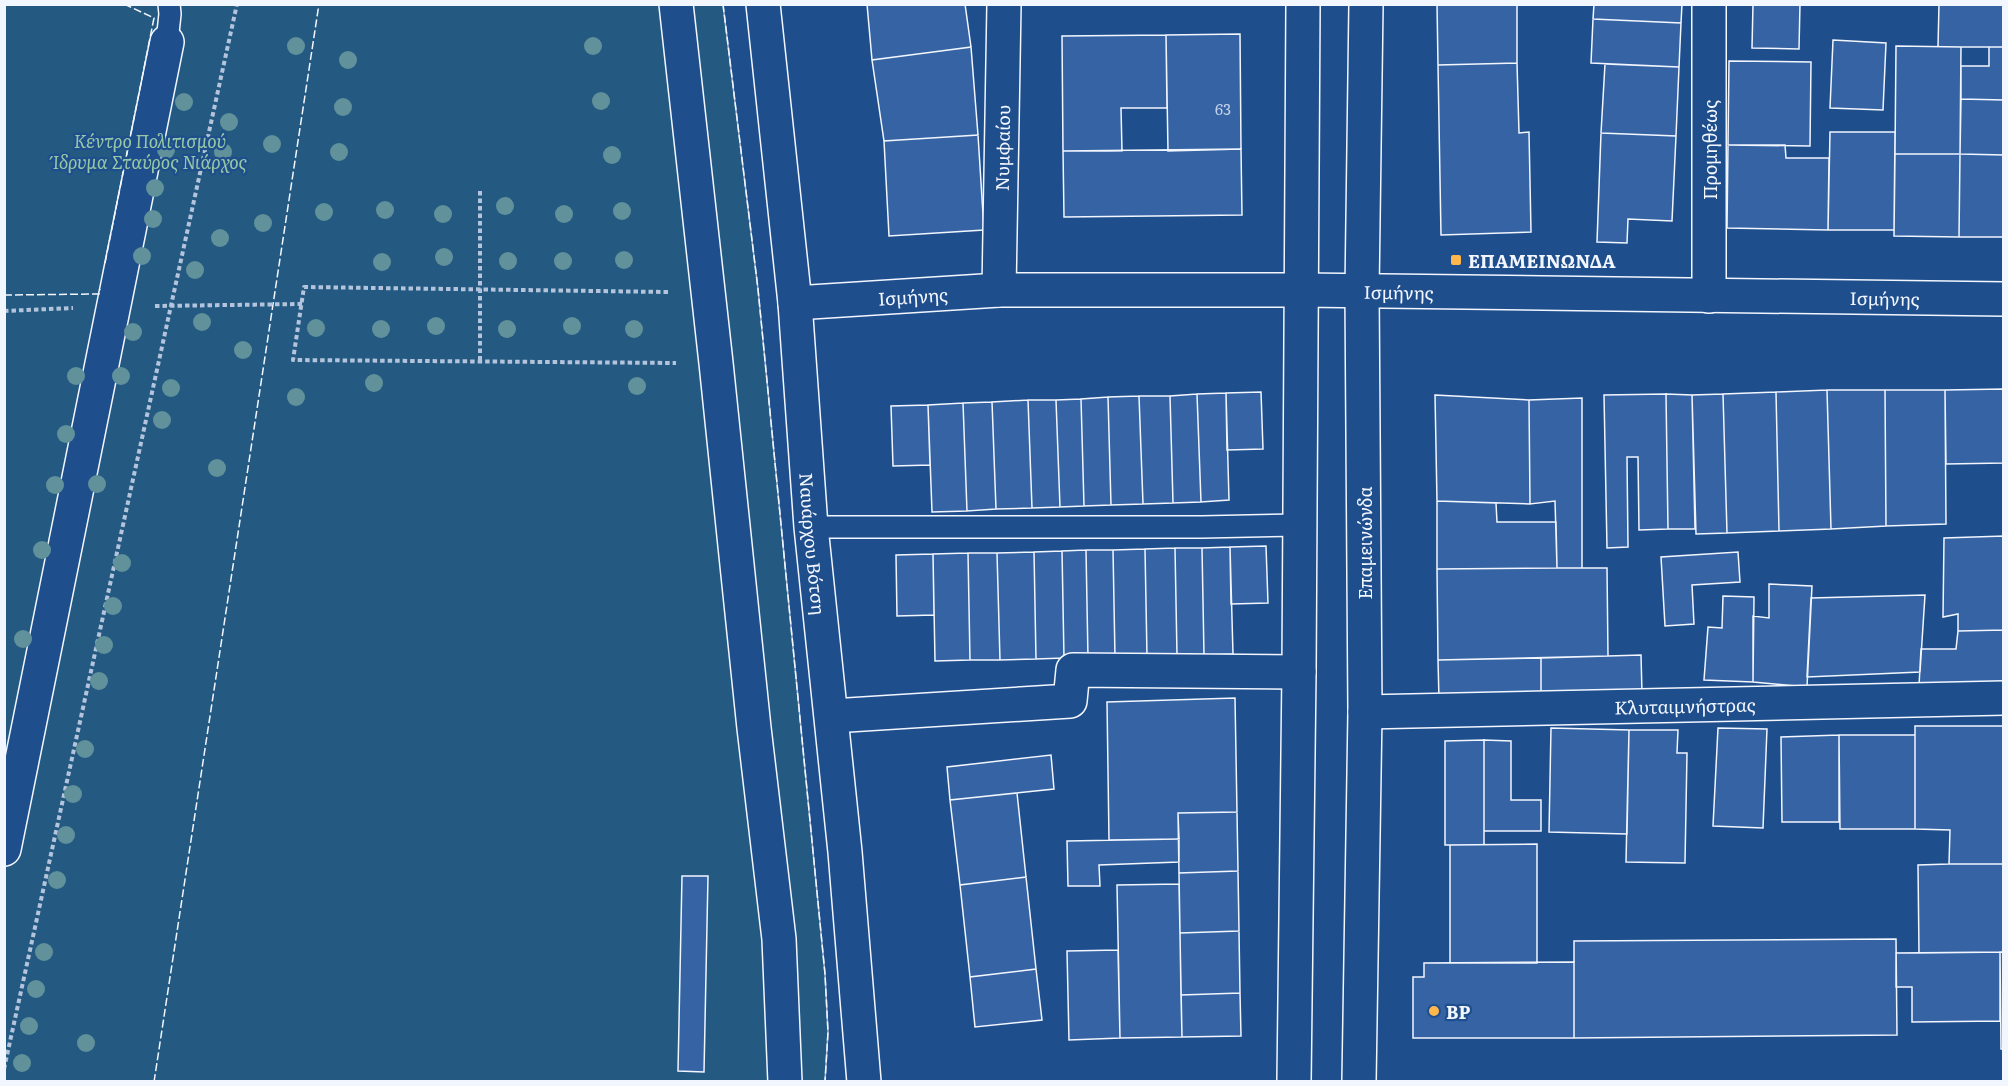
<svg xmlns="http://www.w3.org/2000/svg" width="2008" height="1086" font-family="Literata,serif">
<style>
.green{fill:#245a82;stroke:#a8bbd7;stroke-width:1.5}
.building{fill:#3563a3;stroke:#f2f6ff;stroke-width:1.5}
.lines{fill:none;stroke-linecap:round;stroke-linejoin:round}
.lane-casing{stroke:#f2f6ff;stroke-width:24}
.street-casing{stroke:#f2f6ff;stroke-width:36}
.secondary-casing{stroke:#f2f6ff;stroke-width:36}
.path{stroke:#b3c4dc;stroke-width:4;stroke-dasharray:4.5 3;stroke-linecap:butt}
.lane{stroke:#1f4e8c;stroke-width:21}
.street{stroke:#1f4e8c;stroke-width:33}
.secondary{stroke:#1f4e8c;stroke-width:33}
.fence{stroke:#f2f6ff;stroke-width:1.5;stroke-dasharray:8 3;stroke-linecap:butt}
.tree{fill:#61919a}
.poi-dot{fill:#ffb74d;stroke:#1f4e8c;stroke-width:2}
.labels{text-anchor:middle;dominant-baseline:central;stroke-width:4.5;stroke-linejoin:round;paint-order:stroke}
.number-label{font-size:15px;fill:#c3d1e8}
.park-label{font-size:18px;font-style:italic;fill:#97c8a6;stroke:#1f4e8c}
.street-label{font-size:18px;fill:#f2f6ff;stroke:#1f4e8c}
.poi-label{font-size:18px;font-weight:bold;fill:#f2f6ff;stroke:#1f4e8c;text-anchor:start}
</style>
<rect width="100%" height="100%" fill="#1f4e8c"/>
<!-- green -->
<path class="green" d="M4 5H723L758 289 825 974 828 1032 825 1081H5Z"/>
<!-- building -->
<path class="building" d="M867 4H965L971 47 872 60Z
M1437 4H1517V63L1438 65Z
M1594 4H1682L1681 23 1593 19Z
M1753 4H1800L1799 49 1752 48Z
M1939 4H2004V47H1938Z
M1593 19 1681 23 1679 67 1591 63Z
M1240 34 1241 149 1168 151 1166 35Z
M1166 35 1167 108H1121L1122 151H1063L1062 36Z
M1833 40 1886 43 1883 110 1830 108Z
M1896 46 1961 47 1960 154H1895Z
M971 47 978 135 884 141 872 60Z
M1989 47H2004V100L1961 99V66H1989Z
M1729 61 1811 62 1810 146 1728 145Z
M1517 63 1519 133 1529 132 1531 232 1441 235 1438 65Z
M1605 64 1679 67 1676 136 1601 133Z
M1961 99 2004 100V155L1960 154Z
M1830 132H1895L1894 230H1828Z
M1601 133 1676 136 1672 221 1628 219 1627 243 1597 242Z
M978 135 984 230 889 236 884 141Z
M1728 145H1785L1786 158H1829L1828 230 1727 228Z
M1241 149 1242 215 1064 217 1063 151Z
M1895 154H1960L1959 237 1894 236Z
M1960 154 2004 155V237H1959Z
M2004 389V463L1946 464 1945 390Z
M1827 390 1831 529 1779 531 1776 392Z
M1827 390H1885L1886 526 1831 529Z
M1885 390H1945L1946 524 1886 526Z
M1261 392 1263 449 1227 450 1226 393Z
M1776 392 1779 531 1727 533 1723 394Z
M1226 393 1229 500 1201 502 1197 394Z
M1197 394 1201 502 1173 503 1170 396Z
M1666 394 1668 529 1639 530 1638 457H1627L1628 547 1607 548 1604 395Z
M1666 394 1692 395 1695 529H1668Z
M1723 394 1727 533 1696 534 1692 395Z
M1435 395 1529 400 1530 504 1437 501Z
M1139 396 1143 504 1111 505 1108 397Z
M1139 396H1170L1173 503 1143 504Z
M1108 397 1111 505 1084 506 1081 399Z
M1582 398V568H1557L1555 501 1530 504 1529 400Z
M1081 399 1084 506 1060 507 1056 400Z
M1028 400 1032 508 996 509 992 402Z
M1028 400H1056L1060 507 1032 508Z
M992 402 996 509 967 511 963 403Z
M963 403 967 511 932 512 928 405Z
M928 405 930 465 893 466 891 406Z
M1437 501 1496 503 1497 522H1556L1557 568 1437 569Z
M2004 536V630L1958 631V614L1943 617 1944 538Z
M1266 546 1268 603 1231 604 1230 547Z
M1230 547 1233 654 1204 655 1202 548Z
M1175 548H1202L1204 655H1177Z
M1175 548 1177 655 1147 656 1145 549Z
M1145 549 1147 656 1115 657 1113 550Z
M1086 550H1113L1115 657 1088 658Z
M1086 550 1088 658H1064L1062 551Z
M1062 551 1064 658 1036 659 1034 552Z
M1034 552 1036 659 1000 660 997 553Z
M1738 552 1740 582 1692 585 1694 624 1665 626 1661 557Z
M968 553 970 660 935 661 933 554Z
M968 553H997L1000 660H970Z
M933 554 934 615 897 616 896 555Z
M1557 568H1607L1608 656 1438 660 1437 569Z
M1769 584 1812 586 1807 687 1753 682V616L1769 618Z
M1925 595 1920 672 1807 677 1811 598Z
M1723 596 1754 597 1753 682 1704 680 1708 627 1722 628Z
M2004 630V682L1919 686 1921 649H1956L1958 631Z
M1641 655 1642 693 1541 697V658Z
M1541 658V697L1439 700 1438 660Z
M1235 698 1237 812 1178 813 1179 839 1109 840 1107 702Z
M1915 726H2004V864H1949L1950 830 1915 829Z
M1551 728 1629 730 1627 834 1549 832Z
M1718 728 1767 729 1763 828 1713 826Z
M1629 730H1678L1677 753H1687L1685 863 1626 862Z
M1839 735V822H1782L1781 737Z
M1839 735H1915V829H1840Z
M1484 740V845H1445V741Z
M1484 740 1511 741V800H1541V831H1484Z
M1051 755 1054 789 950 800 947 767Z
M1017 793 1026 877 960 885 950 800Z
M1237 812 1238 871 1179 873 1178 813Z
M1179 839V862L1099 865 1100 886H1068L1067 841Z
M1537 844V963H1450V845Z
M1949 864H2004V952L1919 953 1918 865Z
M1238 871 1239 931 1180 933 1179 873Z
M682 876H708L704 1072 678 1071Z
M1026 877 1036 969 970 977 960 885Z
M1179 884 1182 1037 1120 1038 1117 885Z
M1239 931 1240 993 1181 995 1180 933Z
M1896 939 1897 1035 1574 1038V941Z
M1118 950 1120 1038 1069 1040 1067 951Z
M2000 952V1021L1912 1022V987H1896V953Z
M2000 952H2004V1049H2001Z
M1574 962V1038H1413V977H1424V963Z
M1036 969 1042 1020 975 1027 970 977Z
M1240 993 1241 1036 1182 1037 1181 995Z"/>
<g class="lines">
<defs>
<path id="lane" d="M167 42 170 14 169 4
M811 527H1202L1300 525"/>
<g id="street">
<path d="M676 4 716 363 754 728 779 939 785 1082"/>
<path id="s1" d="M763 4 795 303 811 527 845 852 864 1082"/>
<path id="s2" d="M999 290 1004 4"/>
<path d="M1709 296V4"/>
<path id="s3" d="M795 303 999 290H1302L2004 299"/>
<path id="s4" d="M1365 712 2004 698"/>
<path d="M832 716 1070 701 1073 670 1299 672"/>
<path d="M4 849 167 42"/>
</g>
<path id="secondary" d="M1294 1082 1299 672 1303 4
M1359 1082 1365 712 1362 291 1366 4"/>
</defs>
<!-- lane casing -->
<use href="#lane" class="lane-casing"/>
<!-- street casing -->
<use href="#street" class="street-casing"/>
<!-- secondary casing -->
<use href="#secondary" class="secondary-casing"/>
<!-- path -->
<path class="path" d="M480 191V361
M668 292 304 287 293 360 676 363
M155 306 302 304
M4 311 73 308
M4 1069 237 4"/>
<!-- lane -->
<use href="#lane" class="lane"/>
<!-- street -->
<use href="#street" class="street"/>
<!-- secondary -->
<use href="#secondary" class="secondary"/>
<!-- fence -->
<path class="fence" d="M723 4 758 289 825 974 828 1032 825 1082
M105 263 154 18 124 4
M4 295 99 294 100 289
M154 1082 319 4"/>
</g>
<!-- trees -->
<g class="tree">
<circle cx="296" cy="46" r="9"/>
<circle cx="593" cy="46" r="9"/>
<circle cx="348" cy="60" r="9"/>
<circle cx="601" cy="101" r="9"/>
<circle cx="184" cy="102" r="9"/>
<circle cx="343" cy="107" r="9"/>
<circle cx="229" cy="122" r="9"/>
<circle cx="272" cy="144" r="9"/>
<circle cx="166" cy="150" r="9"/>
<circle cx="223" cy="152" r="9"/>
<circle cx="339" cy="152" r="9"/>
<circle cx="612" cy="155" r="9"/>
<circle cx="155" cy="188" r="9"/>
<circle cx="505" cy="206" r="9"/>
<circle cx="385" cy="210" r="9"/>
<circle cx="622" cy="211" r="9"/>
<circle cx="324" cy="212" r="9"/>
<circle cx="443" cy="214" r="9"/>
<circle cx="564" cy="214" r="9"/>
<circle cx="153" cy="219" r="9"/>
<circle cx="263" cy="223" r="9"/>
<circle cx="220" cy="238" r="9"/>
<circle cx="142" cy="256" r="9"/>
<circle cx="444" cy="257" r="9"/>
<circle cx="624" cy="260" r="9"/>
<circle cx="508" cy="261" r="9"/>
<circle cx="563" cy="261" r="9"/>
<circle cx="382" cy="262" r="9"/>
<circle cx="195" cy="270" r="9"/>
<circle cx="202" cy="322" r="9"/>
<circle cx="436" cy="326" r="9"/>
<circle cx="572" cy="326" r="9"/>
<circle cx="316" cy="328" r="9"/>
<circle cx="381" cy="329" r="9"/>
<circle cx="507" cy="329" r="9"/>
<circle cx="634" cy="329" r="9"/>
<circle cx="133" cy="332" r="9"/>
<circle cx="243" cy="350" r="9"/>
<circle cx="76" cy="376" r="9"/>
<circle cx="121" cy="376" r="9"/>
<circle cx="374" cy="383" r="9"/>
<circle cx="637" cy="386" r="9"/>
<circle cx="171" cy="388" r="9"/>
<circle cx="296" cy="397" r="9"/>
<circle cx="162" cy="420" r="9"/>
<circle cx="66" cy="434" r="9"/>
<circle cx="217" cy="468" r="9"/>
<circle cx="97" cy="484" r="9"/>
<circle cx="55" cy="485" r="9"/>
<circle cx="42" cy="550" r="9"/>
<circle cx="122" cy="563" r="9"/>
<circle cx="113" cy="606" r="9"/>
<circle cx="23" cy="639" r="9"/>
<circle cx="104" cy="645" r="9"/>
<circle cx="99" cy="681" r="9"/>
<circle cx="85" cy="749" r="9"/>
<circle cx="73" cy="794" r="9"/>
<circle cx="66" cy="835" r="9"/>
<circle cx="57" cy="880" r="9"/>
<circle cx="44" cy="952" r="9"/>
<circle cx="36" cy="989" r="9"/>
<circle cx="29" cy="1026" r="9"/>
<circle cx="86" cy="1043" r="9"/>
<circle cx="22" cy="1063" r="9"/>
</g>
<!-- markers -->
<g class="poi-dot">
<rect x="1450" y="254" width="12" height="12" rx="3"/>
<circle cx="1434" cy="1011" r="6"/>
</g>
<g class="labels">
<!-- number labels -->
<g class="number-label">
<text x="1223" y="108">63</text>
</g>
<!-- park labels -->
<g class="park-label">
<text x="150" y="140">Κέντρο Πολιτισμού<tspan x="150" dy="21">Ίδρυμα Σταύρος Νιάρχος</tspan></text>
</g>
<!-- street labels -->
<g class="street-label">
<text stroke="none"><textPath href="#s2" startOffset="142">Νυμφαίου</textPath></text>
<text transform="translate(1709 150) rotate(-90)">Προμηθέως</text>
<text stroke="none"><textPath href="#s3" startOffset="604">Ισμήνης</textPath></text>
<text stroke="none"><textPath href="#s3" startOffset="118">Ισμήνης</textPath></text>
<text stroke="none"><textPath href="#s3" startOffset="1090">Ισμήνης</textPath></text>
<text stroke="none"><textPath href="#s1" startOffset="542">Ναυάρχου Βότση</textPath></text>
<text transform="translate(1364 543) rotate(-90)">Επαμεινώνδα</text>
<text stroke="none"><textPath href="#s4" startOffset="320">Κλυταιμνήστρας</textPath></text>
</g>
<!-- poi labels -->
<g class="poi-label">
<text x="1468" y="260">ΕΠΑΜΕΙΝΩΝΔΑ</text>
<text x="1446" y="1011">BP</text>
</g>
</g>
<!-- border -->
<rect width="2008" height="1086" fill="none" stroke="#f2f6ff" stroke-width="12"/>
</svg>
